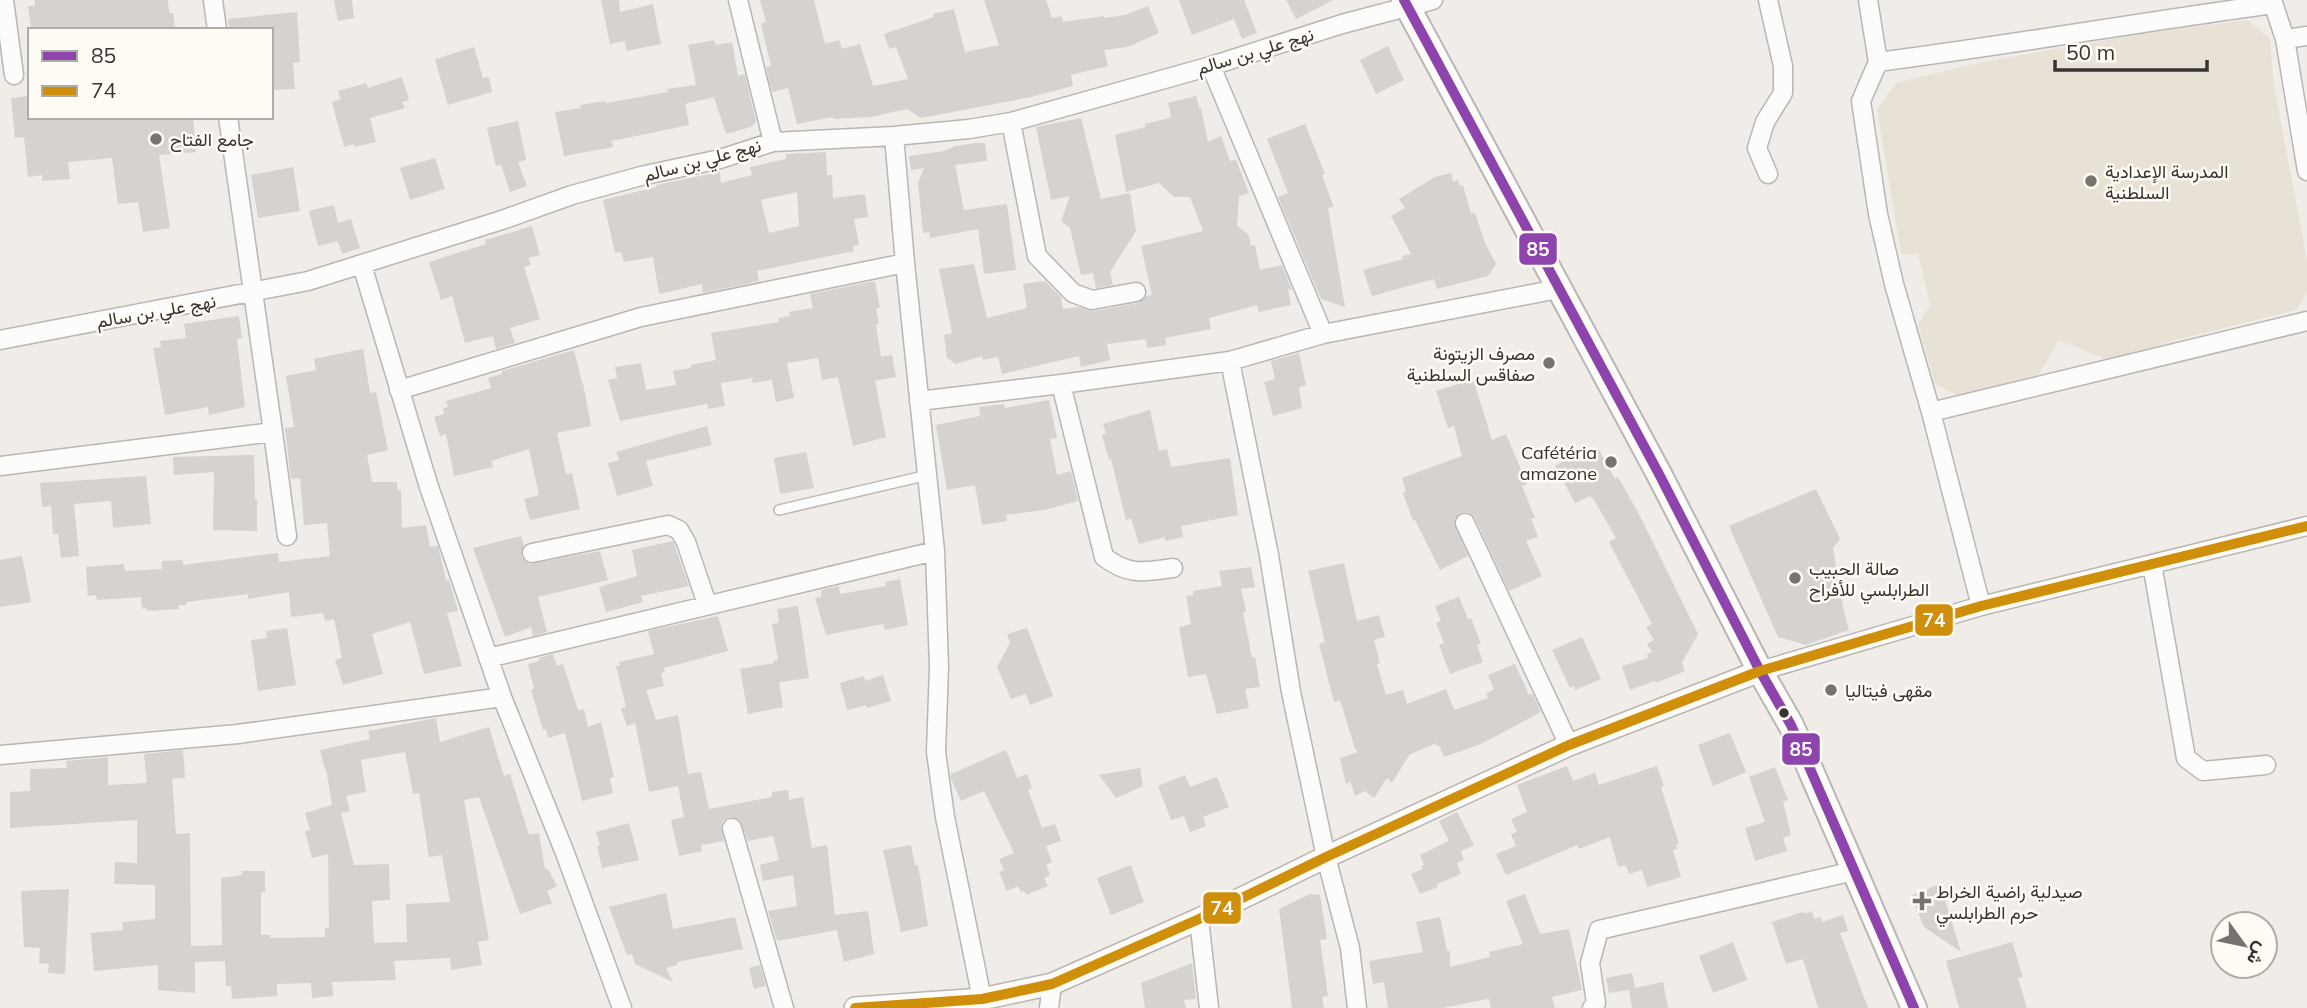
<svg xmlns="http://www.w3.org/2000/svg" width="2307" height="1008" font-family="Mulish,Vazirmatn,sans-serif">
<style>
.built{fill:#e8e1d6}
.building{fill:#d5d2cf;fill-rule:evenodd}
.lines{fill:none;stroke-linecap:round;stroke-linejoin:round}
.service-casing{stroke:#b9b6b3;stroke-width:12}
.minor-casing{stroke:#b9b6b3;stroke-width:21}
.tertiary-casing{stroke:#b9b6b3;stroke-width:24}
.secondary-casing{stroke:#b9b6b3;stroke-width:28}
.service{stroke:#fdfcfc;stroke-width:9}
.minor{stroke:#fdfcfc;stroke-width:18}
.tertiary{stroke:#fdfcfc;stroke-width:21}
.secondary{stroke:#fdfcfc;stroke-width:24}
.bus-1-casing{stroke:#fffbf5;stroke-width:16}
.bus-2-casing{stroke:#fffbf5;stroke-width:16}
.bus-1{stroke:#8e44ad;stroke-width:10}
.bus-2{stroke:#d08f0a;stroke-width:10}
.poi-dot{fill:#777470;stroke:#fffbf5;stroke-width:2.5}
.bus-dot{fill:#363330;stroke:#fffbf5;stroke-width:2.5}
.labels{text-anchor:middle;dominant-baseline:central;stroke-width:5;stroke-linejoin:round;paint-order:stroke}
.street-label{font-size:18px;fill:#363330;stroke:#fffbf5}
.poi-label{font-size:18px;fill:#363330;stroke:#fffbf5;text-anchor:start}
.line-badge{stroke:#fffbf5;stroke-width:2.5}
.badge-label{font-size:19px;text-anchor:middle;font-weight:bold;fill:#fff}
</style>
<rect width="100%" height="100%" fill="#f0ece8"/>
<!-- built -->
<path class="built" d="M2248 20 2270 39 2274 86 2307 260V293L2296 310 2172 341 2113 362 2059 340 2038 375 1957 395 1935 384 1918 324 1930 305 1918 254H1901L1877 109 1896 83 1982 62 2159 31Z"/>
<!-- building -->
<path class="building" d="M35 0H168L169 13H173L175 30H31L28 6H35Z
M334 0H352L354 18 338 21Z
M601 0H619L620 12 653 4 661 44 626 51 625 41 610 44Z
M760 0H814L825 44 839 40 842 49 860 44 873 86 908 79 896 47 889 49 884 34 934 17 933 14 954 9 965 52 999 45 984 0H1046L1052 18 1062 16 1063 22 1104 16V18L1125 15 1148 6 1159 33 1128 47 1104 50 1108 66 1071 75 1073 86 1031 97 921 118 907 109 871 117 833 119V117L797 124 788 88 772 92 766 67 771 66 761 24 766 22Z
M1179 0H1244L1257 33 1242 39 1234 19 1192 35Z
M1286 0H1333L1296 19Z
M297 12 300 62 293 63 295 89 271 90V30H229L228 19Z
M714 40 716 45 732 42 738 76 745 74 756 122 751 127 726 134 714 97 685 104 689 125 612 141 613 147 564 156 555 112 581 108 580 105 605 101 606 103 668 92 667 89 696 85 688 45Z
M1388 46 1404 80 1376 94 1360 60Z
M474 47 483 78 489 77 492 92 448 105 435 59Z
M402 77 409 100 402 102 405 108 370 118 376 142 354 147V144L344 147 332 102 341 99 338 91 366 83 368 88Z
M27 96 30 117H193L196 152 159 155 170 228 143 232 138 202 118 204 112 158 68 162 70 179 42 181V175L28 177 24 137 15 138 11 98Z
M1196 96 1199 108H1201L1208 142 1221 136 1230 161 1236 160 1249 193 1239 196 1237 226 1248 234 1251 246 1255 245 1260 270 1282 265 1292 290 1288 289 1291 305 1259 312 1257 305 1209 318 1211 329 1165 338 1166 345 1147 348 1146 339 1107 344 1110 360 1081 367 1079 356 1002 374 998 357 983 360 982 356 956 364 947 358 944 335 952 333 939 269 974 264 987 318 1027 308 1023 284 1045 281 1061 297 1063 309 1079 307 1094 311 1138 303 1146 296 1152 295 1141 246 1203 231 1190 197H1174L1159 183 1126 192 1115 135 1145 127V124L1170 118 1171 116 1168 103Z
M1081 118 1101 199 1130 193 1136 231 1110 272 1113 285 1096 288 1093 273 1081 275 1070 228 1061 221 1070 196 1051 200 1036 127Z
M518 121 526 160 518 162 527 186 510 192 501 165 496 166 487 128Z
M1305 124 1325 174 1322 175 1334 207 1328 208 1345 307 1321 299 1278 197 1288 193 1267 139Z
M975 143H985L987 161 955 165 964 210 1007 204 1016 270 984 274 978 229 930 238 929 232 923 233 918 183 924 168 911 170 909 156 944 151 955 146Z
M826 152 827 175H832L833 198 865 194 868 217 854 219 859 245 853 246 854 251 757 271 759 281 703 293 702 284 659 294 653 257 624 262 621 252 615 253 603 200 656 187V185L720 172 721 183 752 175 750 167 786 159V154ZM797 192 799 226 769 233 761 200Z
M435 158 445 189 410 200 400 168Z
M293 167 300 211 258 218 251 175Z
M1451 173 1453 182 1458 180 1460 186 1463 185 1471 214 1475 213 1485 243 1496 264 1488 276 1437 289 1434 279 1372 296 1363 270 1403 259 1402 256 1411 254 1391 216 1405 208 1399 199 1435 177Z
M334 205 338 223 351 219 360 248 342 254 338 241 318 246 309 211Z
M532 226 540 255 528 258 531 265 524 267 540 319 510 328 515 343 496 349 493 336 465 343 452 296 441 300 429 262 486 244 485 240Z
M875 281 880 308 876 309 879 324 876 325 881 357 892 355 896 377 875 381 886 437 853 446 838 377 822 380 818 358 787 363 794 398 776 402 772 380 753 383 752 378 721 383 725 406 708 409 707 404 620 421 608 380 617 378 615 367 641 363 646 390 676 385 673 371 691 368V365L716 360 711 333 779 322 778 318 790 316 789 312 813 308 810 294Z
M239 316 242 338 237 339 245 407 209 415 208 407 165 415 153 348 161 347 160 341 186 338 184 324Z
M363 349 370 393 376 392 388 450 367 455 372 482H397V490H401L402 528 426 525 430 547 438 546 446 580H449L458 611 447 613 462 666 424 674 410 622 372 634 383 674 343 685 335 660 342 658 334 619 325 621 323 613 291 617 289 592 248 599V594L186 602V605H179V609L147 611V608L142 609 141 597 97 600 96 595 88 596 86 567 124 564 125 571 162 569V561L183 560V565L278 553 279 562 330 556 327 523 304 525 300 478 291 479 285 428 294 427 286 376 316 370 314 359Z
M574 350 582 383H583L591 426 557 433 566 474 572 473 580 509 530 520 524 499 539 495 529 449 491 461 493 467 454 476 446 434 440 436 434 417 444 414 443 408 448 407 446 401 491 388 488 378 502 374V371Z
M1299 353 1306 385 1299 387 1302 408 1273 416 1264 382 1275 379 1271 361Z
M1468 381 1469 383 1474 382 1492 440 1506 434 1527 484 1522 486 1535 518 1531 519 1538 537 1526 541 1542 576 1509 591 1475 518 1467 512 1460 513 1454 523 1468 556 1440 570 1415 520 1413 521 1403 493 1406 492 1402 478 1462 456 1454 426 1448 428 1436 391Z
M1049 400 1057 438 1050 439 1057 475 1071 471 1078 501 1044 510 1006 515 1007 521 982 525 975 485 947 490 936 425 980 416 979 407 1004 404 1005 408Z
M1150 410 1159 451 1167 449 1171 467 1230 458 1238 515 1181 526 1183 537 1165 541V537L1139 544 1131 518 1126 520 1111 459 1109 460 1102 435 1106 434 1103 424Z
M707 426 712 445 646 461 653 486 617 496 608 463 619 460 616 452Z
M1598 448 1615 479 1618 477 1640 516 1698 634 1682 663 1685 671 1656 683 1655 681 1630 690 1622 666 1648 658 1647 654 1652 652 1647 644 1654 640 1646 627 1652 624 1609 542 1616 538 1594 500 1590 496 1575 503 1555 466 1571 457 1573 461Z
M806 452 814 488 780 494 774 458Z
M254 455 255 499H257V531L213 530 214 472 174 475 173 457Z
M146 476 151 524 113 528 111 501 74 504 79 556 61 558 58 534H53L51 506 42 507 40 483Z
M1816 489 1840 539 1833 548 1843 607 1849 630 1806 645 1778 637 1729 526Z
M521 536 524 546 521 556 529 564 600 551 608 580 538 597 547 632 533 636 531 627 505 637 473 548Z
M673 541 689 586 641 596 643 602 606 612 599 587 637 576 632 550Z
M22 556 31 602 0 607V560Z
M1344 563 1357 621 1379 615 1385 637 1374 640 1380 663 1377 664 1386 695 1403 690 1407 704 1446 689 1454 710 1488 698 1486 694 1494 689 1488 675 1515 664 1529 695 1532 693 1541 712 1481 744 1444 757 1439 745 1437 747 1436 743 1409 755 1392 783 1387 778 1374 798 1365 791 1355 796 1350 781 1346 784 1340 758 1358 752 1355 749 1340 700 1334 702 1319 644 1325 642 1308 571Z
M1251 567 1255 587 1241 589 1246 611 1243 612 1252 658 1255 657 1260 687 1245 689 1249 708 1217 714 1206 674 1188 677 1179 627 1191 624 1186 596 1193 595V591L1222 586 1219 571Z
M900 579 908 625 885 630 883 624 826 635 815 598 821 597V590L839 586 840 594 886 586 885 582Z
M1459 597 1468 619 1471 618 1481 644 1477 645 1483 662 1450 674 1439 645 1444 643 1436 623 1441 621 1435 606Z
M798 606 809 678 779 682 783 707 748 714 740 669 774 663V661L778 660 772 624 779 623 777 609Z
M718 616 728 651 664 668 665 672 661 673 664 686 646 690 656 720 678 715 688 774 701 772 709 809 772 797V792L788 790 789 800 803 797 812 848 827 845 835 915 868 911 874 954 844 962 837 930 777 941 768 911 797 906 793 875 763 881 760 865 779 860 773 836 748 841 740 820 730 817 723 821 721 826 724 841 701 845 702 851 679 856 671 820 684 817 678 786 649 792 635 723 627 726 621 708 626 707 616 666H620L619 662 654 654 648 631Z
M287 628 296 685 258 691 251 640 267 638 266 631Z
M1027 628 1053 696 1030 705 1026 694 1011 699 997 667 1010 643 1007 634Z
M1582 637 1601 679 1575 690 1574 686 1570 688 1552 650Z
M553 654 557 666 563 664 578 710 584 709 588 727 601 722 614 777 610 778 613 793 582 801 565 733 548 738 546 729 543 730 531 690 534 689 528 664 539 661V658Z
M883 675 891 701 867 708 866 705 847 710 840 683 864 676 865 681Z
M436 718 440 742 489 727 504 776 510 774 529 835 539 833 545 869H548L557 886 547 891 552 903 520 914 479 797 464 800 489 940 478 942 482 965 451 970 450 958 394 961 396 980 332 982 333 996 312 998 311 983 277 984V996L232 999 231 986H226L225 961 195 962V993L158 990V965L94 971 91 933 123 930 122 922 155 919V885L114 884 115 862 137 863V820L10 828V792L30 791V769L67 768 66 761 108 757V785L147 783 144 754 183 750 185 778 172 779 176 834 190 833 191 946 222 945 221 878 242 875V871H265V893L261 892V935H270V938L325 937V928H329L328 854 312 858 305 831 310 830 305 813 332 805 326 769 325 770 320 750 370 739 368 731ZM405 752 413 794 419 793 429 857 442 855 450 902 406 904 407 942 374 943 372 901 390 900 389 864 354 865 341 813 350 811 346 796 366 792 361 760Z
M1730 733 1746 772 1713 786 1698 745Z
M1006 750 1017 778 1027 774 1032 788 1028 790 1042 828 1055 824 1061 841 1046 846 1052 862 1046 865 1050 875 1044 878 1048 886 1026 895 1024 891 1021 892 1018 886 1007 891 999 872 1004 870 999 859 1014 853 984 791 961 801 951 779V774Z
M1567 766 1573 781 1595 773 1599 785 1657 766 1664 786 1661 787 1679 844 1676 845 1677 849 1673 850 1681 877 1647 887 1642 870 1629 874 1626 865 1618 867 1610 837 1579 849 1577 845 1506 875 1496 854 1516 846 1511 834 1517 832 1511 819 1527 812 1517 785Z
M1775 767 1788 800 1783 802 1791 835 1783 838 1787 851 1755 861 1745 828 1765 822 1749 777Z
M1140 768 1143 786 1116 798 1099 775Z
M1185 775 1190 787 1217 777 1229 807 1203 817 1206 826 1190 832 1184 816 1171 820 1158 786Z
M1457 812 1474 845 1461 851 1464 860 1457 863 1461 874 1437 884 1438 887 1420 894 1411 874 1423 869 1421 866 1424 865 1420 855 1449 841 1439 821Z
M629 823 639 860 602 868 597 846H600L596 832Z
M911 845 915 865H918L928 926 901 932 883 850Z
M1131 865 1144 902 1111 915 1097 878Z
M1940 884 1961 952 1924 927 1911 896Z
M69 889 65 974 48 973 49 964 39 963 40 948 24 947 21 891Z
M666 893 673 929 735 917 743 949 677 962V965L666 968 673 982 635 964 632 954 627 955 609 907Z
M1310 894 1320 895 1327 939 1320 940 1328 996 1322 997 1324 1008H1292L1279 909Z
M1525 894 1540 934 1569 929 1582 990 1552 997 1555 1008H1491L1489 999H1487L1443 1008H1388L1384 982 1373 984 1369 961 1423 952 1416 922 1440 917 1447 951H1450V967L1490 957 1489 952 1523 944 1506 901Z
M1812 911 1814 919 1821 917 1822 922 1843 915 1848 931 1840 933 1868 1008H1818L1803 959 1786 964 1772 922 1803 912 1804 914Z
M1733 942 1747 980 1713 993 1699 956Z
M2012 942 2023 977 2018 978 2027 1008H1959L1946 961Z
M1192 963 1196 999 1184 1000 1186 1008H1145L1141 983Z
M760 965 766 986 754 989 749 968Z
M1632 973 1635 988 1663 982 1668 1008H1632L1629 990 1609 993 1606 978Z"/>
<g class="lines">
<defs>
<path id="service" d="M779 510 928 475"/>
<path id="minor" d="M4 0 14 75
M213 0 217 30
M738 0 773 142
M1768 0 1783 66V93L1765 122 1757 148 1768 174
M1868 0 1878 62 1861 101 1878 214 1894 284 1931 412 1981 606
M2272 0 2285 39 2307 171
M2285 39 2307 36
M1878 62C2010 45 2141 22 2273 4
M1211 66 1323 334
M1011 122 1037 256 1073 293 1092 300 1136 292
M894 136 905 263 935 551 939 667 936 752 945 817 982 999
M362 265 429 487 502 697 565 853 622 1008
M0 340 308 281 502 220 572 195 641 176 720 159 773 142 894 136 969 129 1011 122 1211 66 1342 24 1433 0
M1061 384 1104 557C1129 576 1144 572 1173 568
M399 390 641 317 905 263
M919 401 1061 384 1230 361
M1931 412 2307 321
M273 432 287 536
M0 466 273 432 228 117
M1465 523 1569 745
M532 553 668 525 679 530 686 542 707 604
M2152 564 2186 758 2203 771 2266 765
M488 658 935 551
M1760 671 1981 606 2307 526
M0 755 238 734 502 697
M732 828 784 1008
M1199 919 1209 1008
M1049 1008 1052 984
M1357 1008 1350 948 1326 857 1291 692 1269 555 1230 361 1323 334 1558 289
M1592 1008 1596 1003 1590 963 1599 930 1854 871"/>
<path id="tertiary" d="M855 1008 982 999 1052 984 1199 919 1326 857 1569 745 1760 671"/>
<path id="secondary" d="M1404 0 1659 474 1760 671 1791 725 1914 1008"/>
</defs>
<!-- service casing -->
<use href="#service" class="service-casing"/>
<!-- minor casing -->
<use href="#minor" class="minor-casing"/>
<!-- tertiary casing -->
<use href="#tertiary" class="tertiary-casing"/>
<!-- secondary casing -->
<use href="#secondary" class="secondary-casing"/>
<!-- service -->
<use href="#service" class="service"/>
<!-- minor -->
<use href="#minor" class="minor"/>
<!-- tertiary -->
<use href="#tertiary" class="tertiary"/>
<!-- secondary -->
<use href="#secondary" class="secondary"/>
<defs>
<path id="bus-1" d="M1404 0 1659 474 1760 671 1791 725 1914 1008"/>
<path id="bus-2" d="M855 1008 982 999 1052 984 1199 919 1326 857 1569 745 1760 671 1981 606 2307 526"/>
</defs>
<!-- bus-1 casing -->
<use href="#bus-1" class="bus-1-casing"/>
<!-- bus-2 casing -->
<use href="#bus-2" class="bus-2-casing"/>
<!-- bus-1 -->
<use href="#bus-1" class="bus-1"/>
<!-- bus-2 -->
<use href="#bus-2" class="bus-2"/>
</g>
<!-- markers -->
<g class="poi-dot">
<circle cx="156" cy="139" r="7"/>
<circle cx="2091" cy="181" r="7"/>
<circle cx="1549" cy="363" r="7"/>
<circle cx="1611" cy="462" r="7"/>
<circle cx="1795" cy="578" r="7"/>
<circle cx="1831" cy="690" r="7"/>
<path d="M1918.5 890.5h7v7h7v7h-7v7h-7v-7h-7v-7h7z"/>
</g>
<circle class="bus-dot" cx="1784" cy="713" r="6"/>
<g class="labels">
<!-- street labels -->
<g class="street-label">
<text transform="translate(1255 51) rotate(-17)">نهج علي بن سالم</text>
<text transform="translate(702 160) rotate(-15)">نهج علي بن سالم</text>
<text transform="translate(156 311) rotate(-10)">نهج علي بن سالم</text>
</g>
<!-- poi labels -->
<g class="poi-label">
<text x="170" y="139">جامع الفتاح</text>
<text x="2105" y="171">المدرسة الإعدادية<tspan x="2105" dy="21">السلطنية</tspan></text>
<text x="1535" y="353" text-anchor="end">مصرف الزيتونة<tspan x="1535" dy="21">صفاقس السلطنية</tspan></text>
<text x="1597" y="452" text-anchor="end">Cafétéria<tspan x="1597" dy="21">amazone</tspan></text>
<text x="1809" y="568">صالة الحبيب<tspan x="1809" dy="21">الطرابلسي للأفراح</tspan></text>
<text x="1845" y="690">مقهى فيتاليا</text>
<text x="1936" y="891">صيدلية راضية الخراط<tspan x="1936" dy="21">حرم الطرابلسي</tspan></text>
</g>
</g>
<g class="line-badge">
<rect x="1518" y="232" width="40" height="34" rx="7" fill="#8e44ad"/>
<rect x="1914" y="603" width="40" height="34" rx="7" fill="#d08f0a"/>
<rect x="1781" y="732" width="40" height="34" rx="7" fill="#8e44ad"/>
<rect x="1202" y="891" width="40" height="34" rx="7" fill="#d08f0a"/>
</g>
<g class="badge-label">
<text x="1538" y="256">85</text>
<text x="1934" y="627">74</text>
<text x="1801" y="756">85</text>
<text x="1222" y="915">74</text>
</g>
<!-- legend -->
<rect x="28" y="28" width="245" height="91" fill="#fffbf5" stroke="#afaba6" stroke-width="2"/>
<rect x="42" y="51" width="35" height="10" fill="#8e44ad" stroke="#afaba6" stroke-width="2"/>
<text x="91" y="63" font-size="21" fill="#363330">85</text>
<rect x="42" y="86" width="35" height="10" fill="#d08f0a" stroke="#afaba6" stroke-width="2"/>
<text x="91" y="98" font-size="21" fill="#363330">74</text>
<!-- north arrow -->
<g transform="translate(2244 945) rotate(123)"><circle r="33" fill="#fffbf5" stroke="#afaba6" stroke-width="2"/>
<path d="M0-5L12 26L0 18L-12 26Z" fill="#777470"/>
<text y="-10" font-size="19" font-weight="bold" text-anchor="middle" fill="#363330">ش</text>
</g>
<!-- scale -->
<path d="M2055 60v10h152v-10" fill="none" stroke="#363330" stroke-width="3.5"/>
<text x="2066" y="60" font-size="21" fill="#363330" stroke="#fffbf5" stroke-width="5" paint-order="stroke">50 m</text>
</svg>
